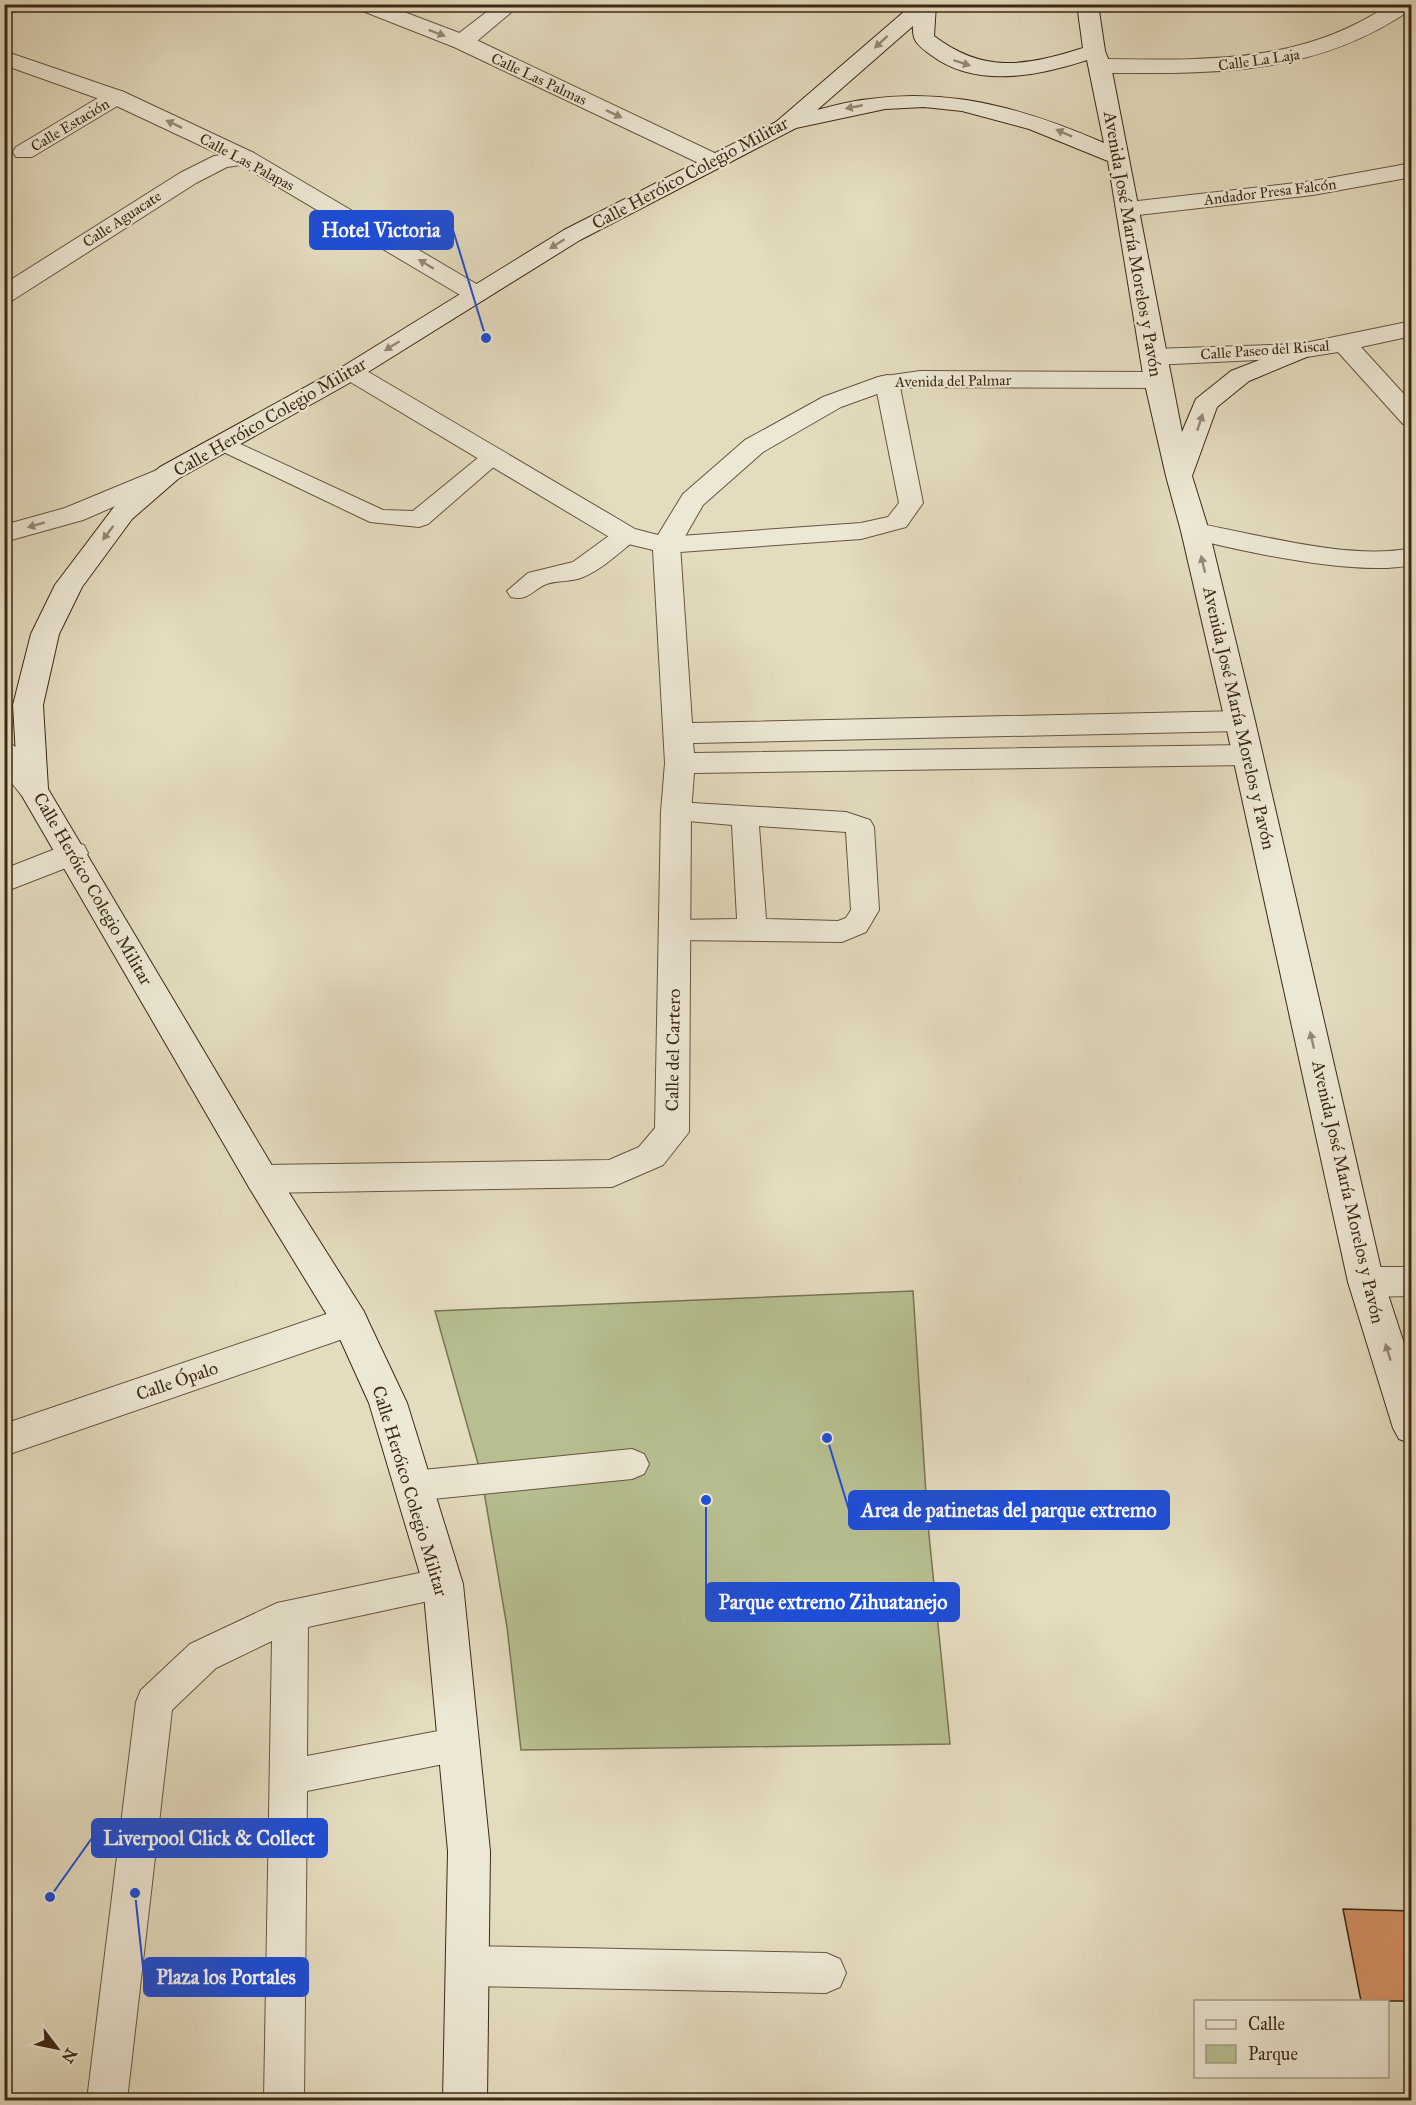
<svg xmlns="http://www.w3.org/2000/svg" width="1416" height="2105" font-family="'IM FELL Great Primer',serif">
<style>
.green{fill:#b7bf90;stroke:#7a7453;stroke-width:1.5}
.building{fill:#d69367;stroke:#3c2916;stroke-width:1.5}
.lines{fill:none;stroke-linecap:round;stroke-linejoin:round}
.service-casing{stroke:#665640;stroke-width:2}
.minor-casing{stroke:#665640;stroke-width:2}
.tertiary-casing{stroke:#665640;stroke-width:2}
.secondary-casing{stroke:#3c2916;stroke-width:2}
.service{fill:#ede8d5;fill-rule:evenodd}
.minor{fill:#ede8d5;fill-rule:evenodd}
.tertiary{fill:#ede8d5;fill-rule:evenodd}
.secondary{fill:#ede8d5;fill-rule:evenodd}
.oneway{fill:#948876}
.labels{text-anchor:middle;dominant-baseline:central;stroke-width:4.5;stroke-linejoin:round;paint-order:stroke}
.far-street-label{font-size:15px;fill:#3c2916;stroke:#ede8d5}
.street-label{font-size:18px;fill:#3c2916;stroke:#ede8d5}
.leader{fill:none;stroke:#1d4ed8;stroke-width:2}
.callout-dot{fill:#1d4ed8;stroke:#ede8d5;stroke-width:2}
.callout{fill:#1d4ed8;stroke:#1d4ed8;stroke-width:2}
.callout-label{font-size:20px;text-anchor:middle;font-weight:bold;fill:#fff}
</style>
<rect width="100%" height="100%" fill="#e4dcbf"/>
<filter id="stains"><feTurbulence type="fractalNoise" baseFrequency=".00333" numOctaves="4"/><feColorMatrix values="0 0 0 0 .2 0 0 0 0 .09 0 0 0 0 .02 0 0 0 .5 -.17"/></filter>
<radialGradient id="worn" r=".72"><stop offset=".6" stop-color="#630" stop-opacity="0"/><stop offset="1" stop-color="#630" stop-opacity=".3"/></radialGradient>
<!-- green -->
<path class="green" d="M913 1291 928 1525 950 1744 521 1750 507 1627 481 1474 435 1311Z"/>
<!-- building -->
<path class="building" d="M1343 1909 1412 1911V2001H1361Z"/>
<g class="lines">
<defs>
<path id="service" d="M887 375 895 377 899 382 923 503 906 527 861 539 666 553 657 550 654 545 657 540 666 537 861 523 888 517 899 503 875 382 879 377Z
M223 436 383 510 413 511 484 453H500L504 458 428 524 419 527 370 522 215 448 211 443 215 438Z
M626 527 635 530 638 535 635 540C618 554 601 570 581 578 569 582 554 580 544 585 531 592 527 601 511 597L507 591 528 573 573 562 617 530Z
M676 802 846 812 870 820 874 827 879 910 866 932 842 942 675 940 665 937 661 930 665 923 675 920 737 919 732 825 666 819 662 812 666 805ZM759 826 846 832 851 910 846 918 838 921 766 919Z
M632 1449 644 1454 649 1464 644 1474 632 1479 413 1501 401 1497 396 1486 401 1475 413 1471Z
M443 1568 456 1573 461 1584 456 1595 308 1627 307 1756 459 1727 472 1732 478 1744 472 1756 459 1761 307 1791 304 2100H264L272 1641 216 1668 172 1710 127 2100H87L136 1702 141 1690 190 1644 277 1603Z
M467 1946 826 1953 840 1959 846 1973 840 1987 826 1993 467 1986 453 1980 447 1966 453 1952Z"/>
<path id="minor" d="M4 4H26L23 8 4 16Z
M497 4H521L470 47H454L451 42 454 37Z
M1390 4H1412V9C1312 77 1216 73 1100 73L1092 71 1089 66 1092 61 1100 59C1203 60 1301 65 1390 4Z
M116 90 124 92 127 97 124 102 32 157H16L13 152 16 147 108 92Z
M246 151 254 153 257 158 254 163 227 167 196 183 13 300 4 302V284L180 173 214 156Z
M1412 163V177L1313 195 1129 216 1121 214 1117 209 1121 204 1129 202 1313 181Z
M1412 321V336L1361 347 1412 403V427L1403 424 1338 352 1300 358 1153 365 1144 362 1140 357 1144 352 1153 349 1300 344Z
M351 364 360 367 635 529 658 535 683 494 745 440 823 397 878 377 920 371 1157 372 1166 375 1170 380 1166 385 1157 388 920 387 891 389 841 407 763 452 703 505 680 545 692 723 1240 711 1250 714 1255 721 1250 728 1240 731 693 743 694 753 1248 745 1258 748 1263 755 1258 762 1248 765 694 773 691 812 689 1132 663 1165 612 1187 262 1193 250 1189 245 1179 250 1169 262 1165 609 1160 639 1147 655 1128 661 812 665 763 653 550 616 541 342 377 338 372 342 367Z
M1195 523C1257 534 1351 561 1412 548V565C1357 577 1241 551 1185 537L1181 531 1185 525Z
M73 842 84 845 88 853 84 861 4 892V869Z
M1366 1267H1412V1296L1366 1297 1353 1292 1348 1282 1353 1272Z
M350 1306 363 1310 368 1321 363 1332 4 1456V1424Z"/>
<path id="tertiary" d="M352 4H383L470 37 721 156 724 161 721 166H705L454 47 355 8Z
M4 51 124 92 254 153 485 289 488 294 485 299 476 301 467 299 238 163 108 102 4 65Z
M169 465 178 467 182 473 178 479 83 520 4 542V525L65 508Z
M4 741C23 746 38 773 48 789L44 796 33 799 22 796 4 773Z"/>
<path id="secondary" d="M913 4H936L934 36C984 74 1026 66 1083 48L1077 4H1098L1105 51 1111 66 1182 432 1196 399 1231 371 1300 344 1309 346 1312 351 1309 356 1249 381 1217 407 1192 476 1209 531 1255 721 1384 1282 1412 1368V1444L1399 1439 1393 1428 1348 1282 1225 721 1181 531 1166 476 1144 380 1108 161 1029 129 962 111 924 107 885 109 796 128 580 240 360 377 178 479 132 519 82 587 59 634 43 705 48 789 274 1169 363 1310 407 1403 463 1584 490 1851 487 2100H443L448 1851 423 1584 369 1403 335 1328 250 1189 18 789 13 705 31 634 55 585 114 507 160 467 342 367 564 230 776 122ZM913 26C912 42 919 46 931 55 976 89 1038 76 1087 60L1104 143C1008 101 920 80 817 110Z"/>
</defs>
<!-- service casing -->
<use href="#service" class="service-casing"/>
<!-- minor casing -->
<use href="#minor" class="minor-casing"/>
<!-- tertiary casing -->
<use href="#tertiary" class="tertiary-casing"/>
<!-- secondary casing -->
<use href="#secondary" class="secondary-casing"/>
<!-- service -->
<use href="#service" class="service"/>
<!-- minor -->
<use href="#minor" class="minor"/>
<!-- tertiary -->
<use href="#tertiary" class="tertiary"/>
<!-- secondary -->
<use href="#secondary" class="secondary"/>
</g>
<!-- one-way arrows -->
<defs><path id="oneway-solid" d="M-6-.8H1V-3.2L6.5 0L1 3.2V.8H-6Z" transform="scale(1.5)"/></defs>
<g class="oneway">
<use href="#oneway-solid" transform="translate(437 33) rotate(21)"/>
<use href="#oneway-solid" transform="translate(881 42) rotate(137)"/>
<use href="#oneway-solid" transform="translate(962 63) rotate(18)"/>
<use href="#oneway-solid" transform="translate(854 107) rotate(169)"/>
<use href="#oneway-solid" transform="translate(614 114) rotate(25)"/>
<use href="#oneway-solid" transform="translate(174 124) rotate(-155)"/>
<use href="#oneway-solid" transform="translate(1064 133) rotate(-156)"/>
<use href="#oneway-solid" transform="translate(557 244) rotate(148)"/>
<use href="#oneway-solid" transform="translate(426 264) rotate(-149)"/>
<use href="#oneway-solid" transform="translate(392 346) rotate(148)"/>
<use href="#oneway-solid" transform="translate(1200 422) rotate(-72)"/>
<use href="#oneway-solid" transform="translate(36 525) rotate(164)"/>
<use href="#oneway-solid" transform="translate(108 533) rotate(127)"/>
<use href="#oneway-solid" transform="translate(1203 564) rotate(-103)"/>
<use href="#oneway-solid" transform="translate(1312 1040) rotate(-103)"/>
<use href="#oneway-solid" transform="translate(1388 1352) rotate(-107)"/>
</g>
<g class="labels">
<!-- far-street labels -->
<g class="far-street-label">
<text transform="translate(1259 60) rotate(-8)">Calle La Laja</text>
<text transform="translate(539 79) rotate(25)">Calle Las Palmas</text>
<text transform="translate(70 125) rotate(-31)">Calle Estación</text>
<text transform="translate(247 162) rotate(28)">Calle Las Palapas</text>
<text transform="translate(1270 192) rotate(-7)">Andador Presa Falcón</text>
<text transform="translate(122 219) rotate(-33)">Calle Aguacate</text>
<text transform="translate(1265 350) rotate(-4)">Calle Paseo del Riscal</text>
<text transform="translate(953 381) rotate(-1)">Avenida del Palmar</text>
</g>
<!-- street labels -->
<g class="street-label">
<text transform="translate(690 173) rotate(-28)">Calle Heróico Colegio Militar</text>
<text transform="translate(1133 244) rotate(80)">Avenida José María Morelos y Pavón</text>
<text transform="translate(270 417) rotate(-30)">Calle Heróico Colegio Militar</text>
<text transform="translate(1239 718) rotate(77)">Avenida José María Morelos y Pavón</text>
<text transform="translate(93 889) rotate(60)">Calle Heróico Colegio Militar</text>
<text transform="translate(673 1050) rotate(-89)">Calle del Cartero</text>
<text transform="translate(1348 1192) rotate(77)">Avenida José María Morelos y Pavón</text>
<text transform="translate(177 1381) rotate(-19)">Calle Ópalo</text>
<text transform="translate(410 1491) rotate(73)">Calle Heróico Colegio Militar</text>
</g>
</g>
<!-- callouts -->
<path class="leader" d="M486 338L453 230M827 1438L849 1510M706 1500L706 1602M50 1897L92 1838M135 1893L144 1977"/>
<g class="callout-dot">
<circle cx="486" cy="338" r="6"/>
<circle cx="827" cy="1438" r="6"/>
<circle cx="706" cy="1500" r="6"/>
<circle cx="50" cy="1897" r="6"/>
<circle cx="135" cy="1893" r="6"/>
</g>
<g class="callout">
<rect x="310" y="211" width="143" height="38" rx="6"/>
<rect x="849" y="1491" width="320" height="38" rx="6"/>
<rect x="706" y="1583" width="253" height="38" rx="6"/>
<rect x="92" y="1819" width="235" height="38" rx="6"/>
<rect x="144" y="1958" width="164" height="38" rx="6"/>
</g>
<g class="callout-label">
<text x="381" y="237">Hotel Victoria</text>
<text x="1009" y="1517">Area de patinetas del parque extremo</text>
<text x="833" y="1609">Parque extremo Zihuatanejo</text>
<text x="209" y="1845">Liverpool Click &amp; Collect</text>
<text x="226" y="1984">Plaza los Portales</text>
</g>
<!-- margin -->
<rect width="1416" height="2105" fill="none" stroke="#e4dcbf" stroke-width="24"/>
<rect x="6" y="6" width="1404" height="2093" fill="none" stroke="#3c2916" stroke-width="3"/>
<rect x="12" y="12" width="1392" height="2081" fill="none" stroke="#3c2916" stroke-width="1.5"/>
<!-- legend -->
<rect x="1194" y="2000" width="195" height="78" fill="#ede8d5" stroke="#a69c89" stroke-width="1.5"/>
<rect x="1206" y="2020" width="30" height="9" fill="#ede8d5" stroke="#a69c89" stroke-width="1.5"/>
<text x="1248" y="2030" font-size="18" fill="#3c2916">Calle</text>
<rect x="1206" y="2045" width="30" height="18" fill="#b7bf90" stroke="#a69c89" stroke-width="1.5"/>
<text x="1248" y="2060" font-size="18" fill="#3c2916">Parque</text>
<!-- north arrow -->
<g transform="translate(57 2048) rotate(122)" stroke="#ede8d5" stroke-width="4.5" paint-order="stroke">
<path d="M0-4.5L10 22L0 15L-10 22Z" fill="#3c2916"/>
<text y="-9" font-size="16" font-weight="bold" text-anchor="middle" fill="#3c2916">N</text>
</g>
<rect width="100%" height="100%" filter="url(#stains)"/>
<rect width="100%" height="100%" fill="url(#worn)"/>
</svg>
